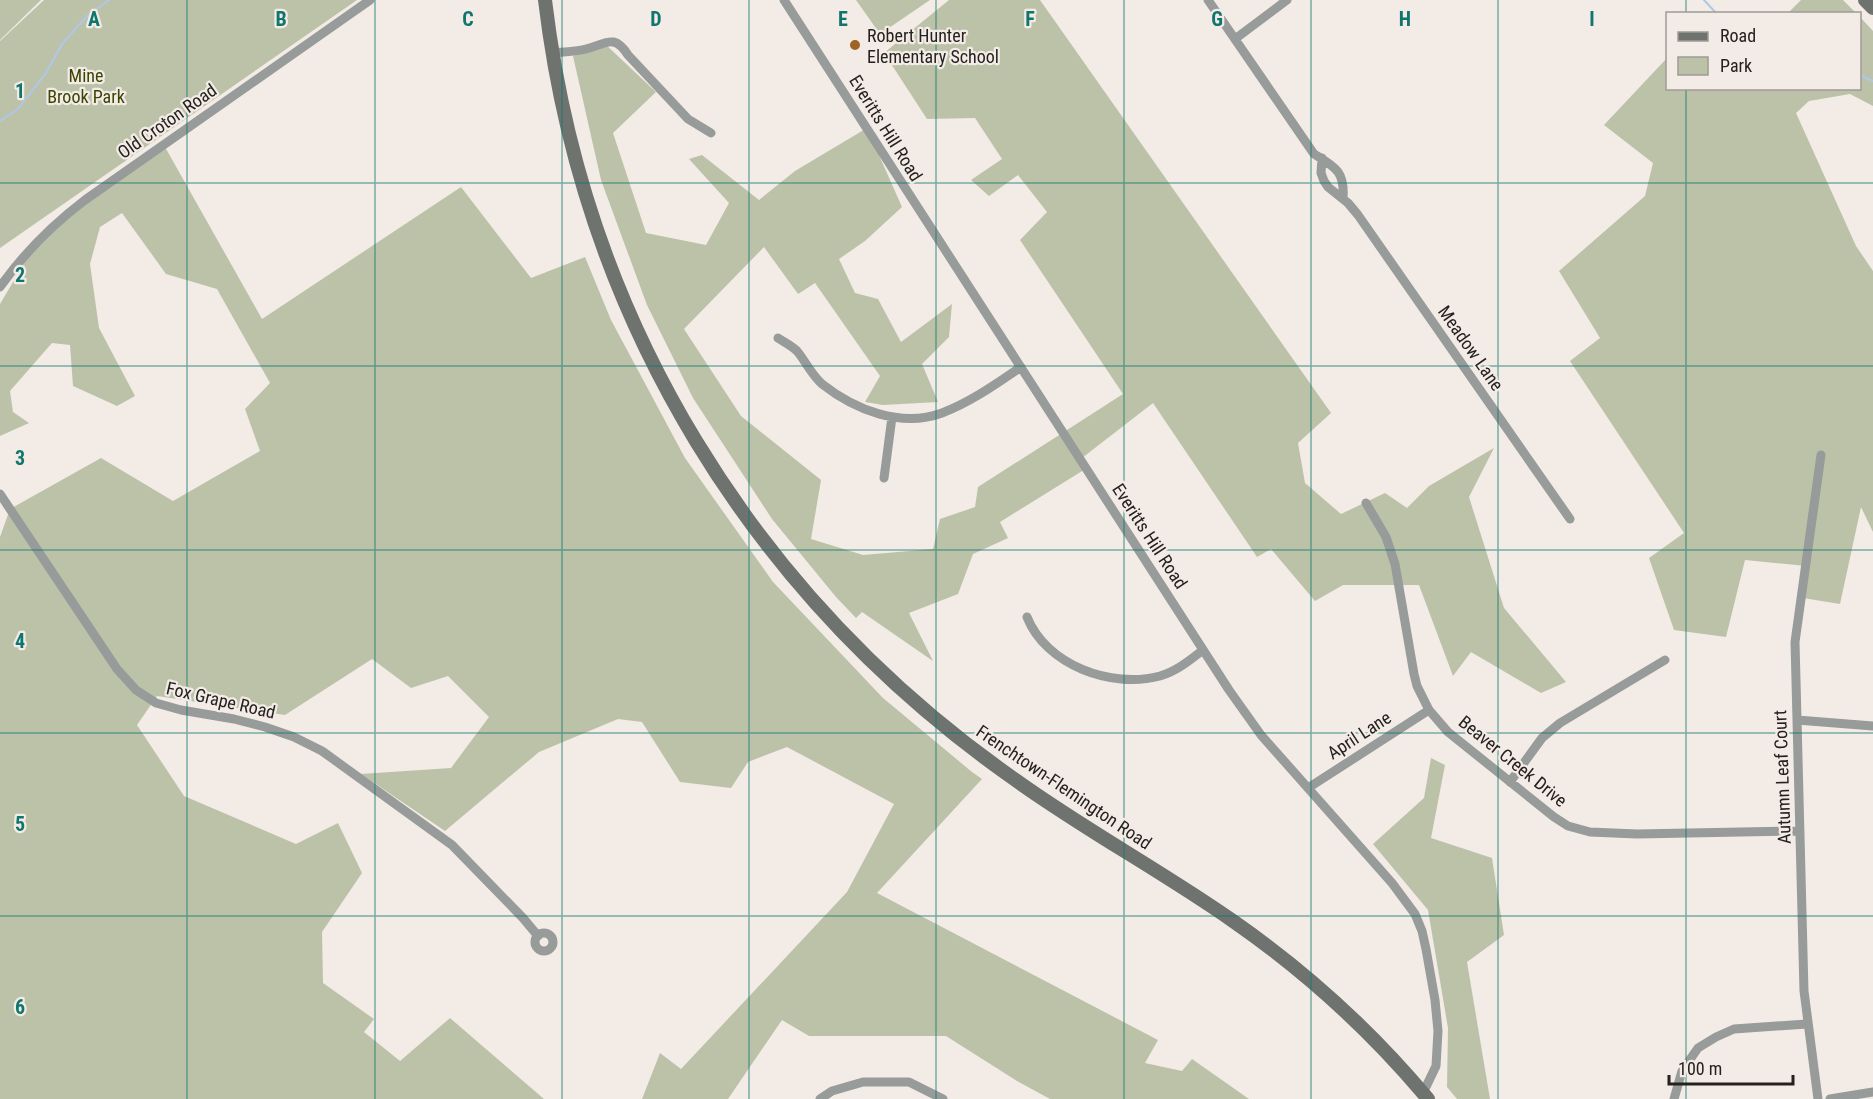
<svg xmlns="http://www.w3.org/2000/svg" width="1873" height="1099" font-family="'Roboto Condensed',sans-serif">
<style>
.green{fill:#bcc2a8}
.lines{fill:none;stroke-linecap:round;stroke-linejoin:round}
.stream{stroke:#afc7e9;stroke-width:2}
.street{stroke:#979b99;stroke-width:9}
.secondary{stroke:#6e7370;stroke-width:14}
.grid{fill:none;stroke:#0f766e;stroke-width:1.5;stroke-opacity:0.55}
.poi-dot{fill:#9e6423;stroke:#f3ebe6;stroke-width:2}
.labels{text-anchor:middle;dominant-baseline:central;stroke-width:4.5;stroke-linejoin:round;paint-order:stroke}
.poi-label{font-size:18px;fill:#24211f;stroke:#f3ebe6;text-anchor:start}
.park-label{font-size:18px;fill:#3b4400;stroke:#f3ebe6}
.street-label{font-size:18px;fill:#24211f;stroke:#f3ebe6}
.grid-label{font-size:20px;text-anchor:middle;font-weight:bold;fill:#0f766e;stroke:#f3ebe6;stroke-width:4.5;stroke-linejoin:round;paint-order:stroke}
</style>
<rect width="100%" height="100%" fill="#f3ebe6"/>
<!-- green -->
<path class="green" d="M0 0H41L0 40Z
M44 0H357L0 248V41Z
M856 0H930L880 34Z
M949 0H1040L1331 413 1298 443 1305 483 1341 514 1385 493 1407 508 1429 486 1494 448 1469 497 1504 608 1566 682 1541 693 1471 652 1453 676 1419 585H1343L1315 601 1271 549 1257 557 1153 403 1082 458 1087 468 1000 522 1008 538 973 554 958 594 909 613 933 661 862 612 856 618 836 597 772 519 693 398 647 305 601 180 573 56 604 43 656 92 613 133 646 233 706 245 729 203 689 159 702 155 759 200 795 171 867 128 902 207 865 241 839 259 855 293 878 299 901 342 952 304 949 337 922 364 938 402 883 405 865 402 880 376 815 283 798 294 764 247 684 329 741 416 821 480 811 539 863 555 933 549 940 519 975 507 978 487 1123 394 1020 240 1047 212 1018 175 989 196 971 180 1002 159 975 118 927 119 884 53Z
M1801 0H1843L1856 13H1788Z
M1860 17 1873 31V106L1850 94 1809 101 1796 113 1856 246 1873 271V532L1861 507 1840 604 1803 598 1807 566 1745 560 1726 637 1674 630 1649 558 1684 533 1570 361 1600 338 1559 271 1645 196 1653 163 1604 125 1667 58 1668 88H1860Z
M165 147 262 319 461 187 531 278 585 257 611 320 685 458 773 582 883 698 972 772 982 779 877 893 1158 1040 1145 1063 1182 1071 1192 1059 1249 1099H1050L1017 1081 946 1036H809L782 1020 728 1099H642L660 1053 681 1069 847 892 894 804 787 747 748 762 731 788 680 782 642 722 618 719 539 752 445 831 361 774 451 768 489 717 448 676 411 688 372 659 285 715 157 696 137 725 184 796 296 844 338 823 362 873 322 932 323 983 374 1019 364 1032 400 1061 450 1018 544 1099H0V537L10 509 101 458 173 501 260 451 245 409 270 383 217 289 166 274 122 213 100 227 90 264 99 328 135 396 117 406 73 386 70 345 52 343 10 391 13 412 29 423 0 436V304L39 238Z
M1431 758 1445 765 1431 838 1492 858 1504 935 1467 962 1490 1099H1457L1447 1087 1448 1028 1428 910 1373 844 1424 798Z"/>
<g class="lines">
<!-- stream -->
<path class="stream" d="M1704 0 1717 14
M1860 75 1873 81
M0 121 18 109 46 73 62 44 87 16 109 0"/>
<!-- street -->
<path class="street" d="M784 0 1229 690 1261 735 1392 883 1415 914 1422 931 1426 949 1435 1000 1438 1031 1436 1066 1423 1093
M1208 0 1314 154C1335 167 1345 171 1343 198
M1235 39 1287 0
M552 53C563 52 575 52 586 49 606 44 614 33 628 55L688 119 711 133
M1322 158 1321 173 1324 181 1328 187 1348 203 1358 215 1570 519
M0 287C24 253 52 225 85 200L370 0
M778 338C784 342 792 346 797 351 806 362 811 374 822 384 855 410 901 428 942 413 971 402 996 384 1021 367
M884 478 892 417
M0 494 117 669 136 690 156 703 181 710 234 719 265 727 294 737 322 751 452 845 523 918 538 936
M1366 503 1386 537 1395 564 1414 674 1417 686 1429 710 1448 732 1554 817 1568 826 1590 832 1637 834 1800 831
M1027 617C1046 665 1111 689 1160 676 1177 671 1190 660 1203 650
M1797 720 1873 726
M1510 782 1542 738 1560 723 1665 660
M1308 788 1429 710
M535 942a9 9 0 1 1 18 0a9 9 0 1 1-18 0Z
M820 1099 832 1091 863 1082H909L943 1099
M1674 1099 1682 1071 1698 1048 1716 1037 1734 1029 1807 1024
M1818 1099 1804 991 1795 642 1821 455
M1830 1099 1873 1092"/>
<!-- secondary -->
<path class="secondary" d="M545 0C583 320 753 597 1017 781 1087 831 1163 872 1233 921 1305 971 1372 1032 1428 1099
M1865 0 1873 8"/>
</g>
<!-- grid -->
<path class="grid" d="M187 0V1099M375 0V1099M562 0V1099M749 0V1099M936 0V1099M1124 0V1099M1311 0V1099M1498 0V1099M1686 0V14M1686 88V1099M0 183H1873M0 366H1873M0 550H1873M0 733H1873M0 916H1873"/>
<!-- markers -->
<circle class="poi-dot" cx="855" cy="45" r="6"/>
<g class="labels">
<!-- poi labels -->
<g class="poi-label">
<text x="867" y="35">Robert Hunter<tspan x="867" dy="21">Elementary School</tspan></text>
</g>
<!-- park labels -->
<g class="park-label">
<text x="86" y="75">Mine<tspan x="86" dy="21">Brook Park</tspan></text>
</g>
<!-- street labels -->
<g class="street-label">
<text transform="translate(167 121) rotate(-35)">Old Croton Road</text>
<text transform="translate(886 128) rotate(58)">Everitts Hill Road</text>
<text transform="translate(1471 348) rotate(55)">Meadow Lane</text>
<text transform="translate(1150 536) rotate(57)">Everitts Hill Road</text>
<text transform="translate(221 700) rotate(13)">Fox Grape Road</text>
<text transform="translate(1359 735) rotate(-33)">April Lane</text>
<text transform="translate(1513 761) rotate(39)">Beaver Creek Drive</text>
<text transform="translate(1782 777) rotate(-92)">Autumn Leaf Court</text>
<text transform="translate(1064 787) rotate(34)">Frenchtown-Flemington Road</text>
</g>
</g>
<g class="grid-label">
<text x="94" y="26">A</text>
<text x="281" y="26">B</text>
<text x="468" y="26">C</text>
<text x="656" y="26">D</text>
<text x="843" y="26">E</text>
<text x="1030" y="26">F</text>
<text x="1217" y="26">G</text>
<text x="1405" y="26">H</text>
<text x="1592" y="26">I</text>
<text x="20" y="98">1</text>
<text x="20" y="282">2</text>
<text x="20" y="465">3</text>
<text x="20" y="648">4</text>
<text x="20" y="831">5</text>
<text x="20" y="1014">6</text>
</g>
<!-- legend -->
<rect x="1666" y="12" width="195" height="78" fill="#f3ebe6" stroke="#a09a96" stroke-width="1.5"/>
<rect x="1678" y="32" width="30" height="9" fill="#6e7370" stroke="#a09a96" stroke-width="1.5"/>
<text x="1720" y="42" font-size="18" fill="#24211f">Road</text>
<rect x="1678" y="57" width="30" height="18" fill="#bcc2a8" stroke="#a09a96" stroke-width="1.5"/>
<text x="1720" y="72" font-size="18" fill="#24211f">Park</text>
<!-- scale -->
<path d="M1669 1075v9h124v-9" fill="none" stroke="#24211f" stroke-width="3"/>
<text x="1678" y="1075" font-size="18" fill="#24211f" stroke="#f3ebe6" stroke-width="4.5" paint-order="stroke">100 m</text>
</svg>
